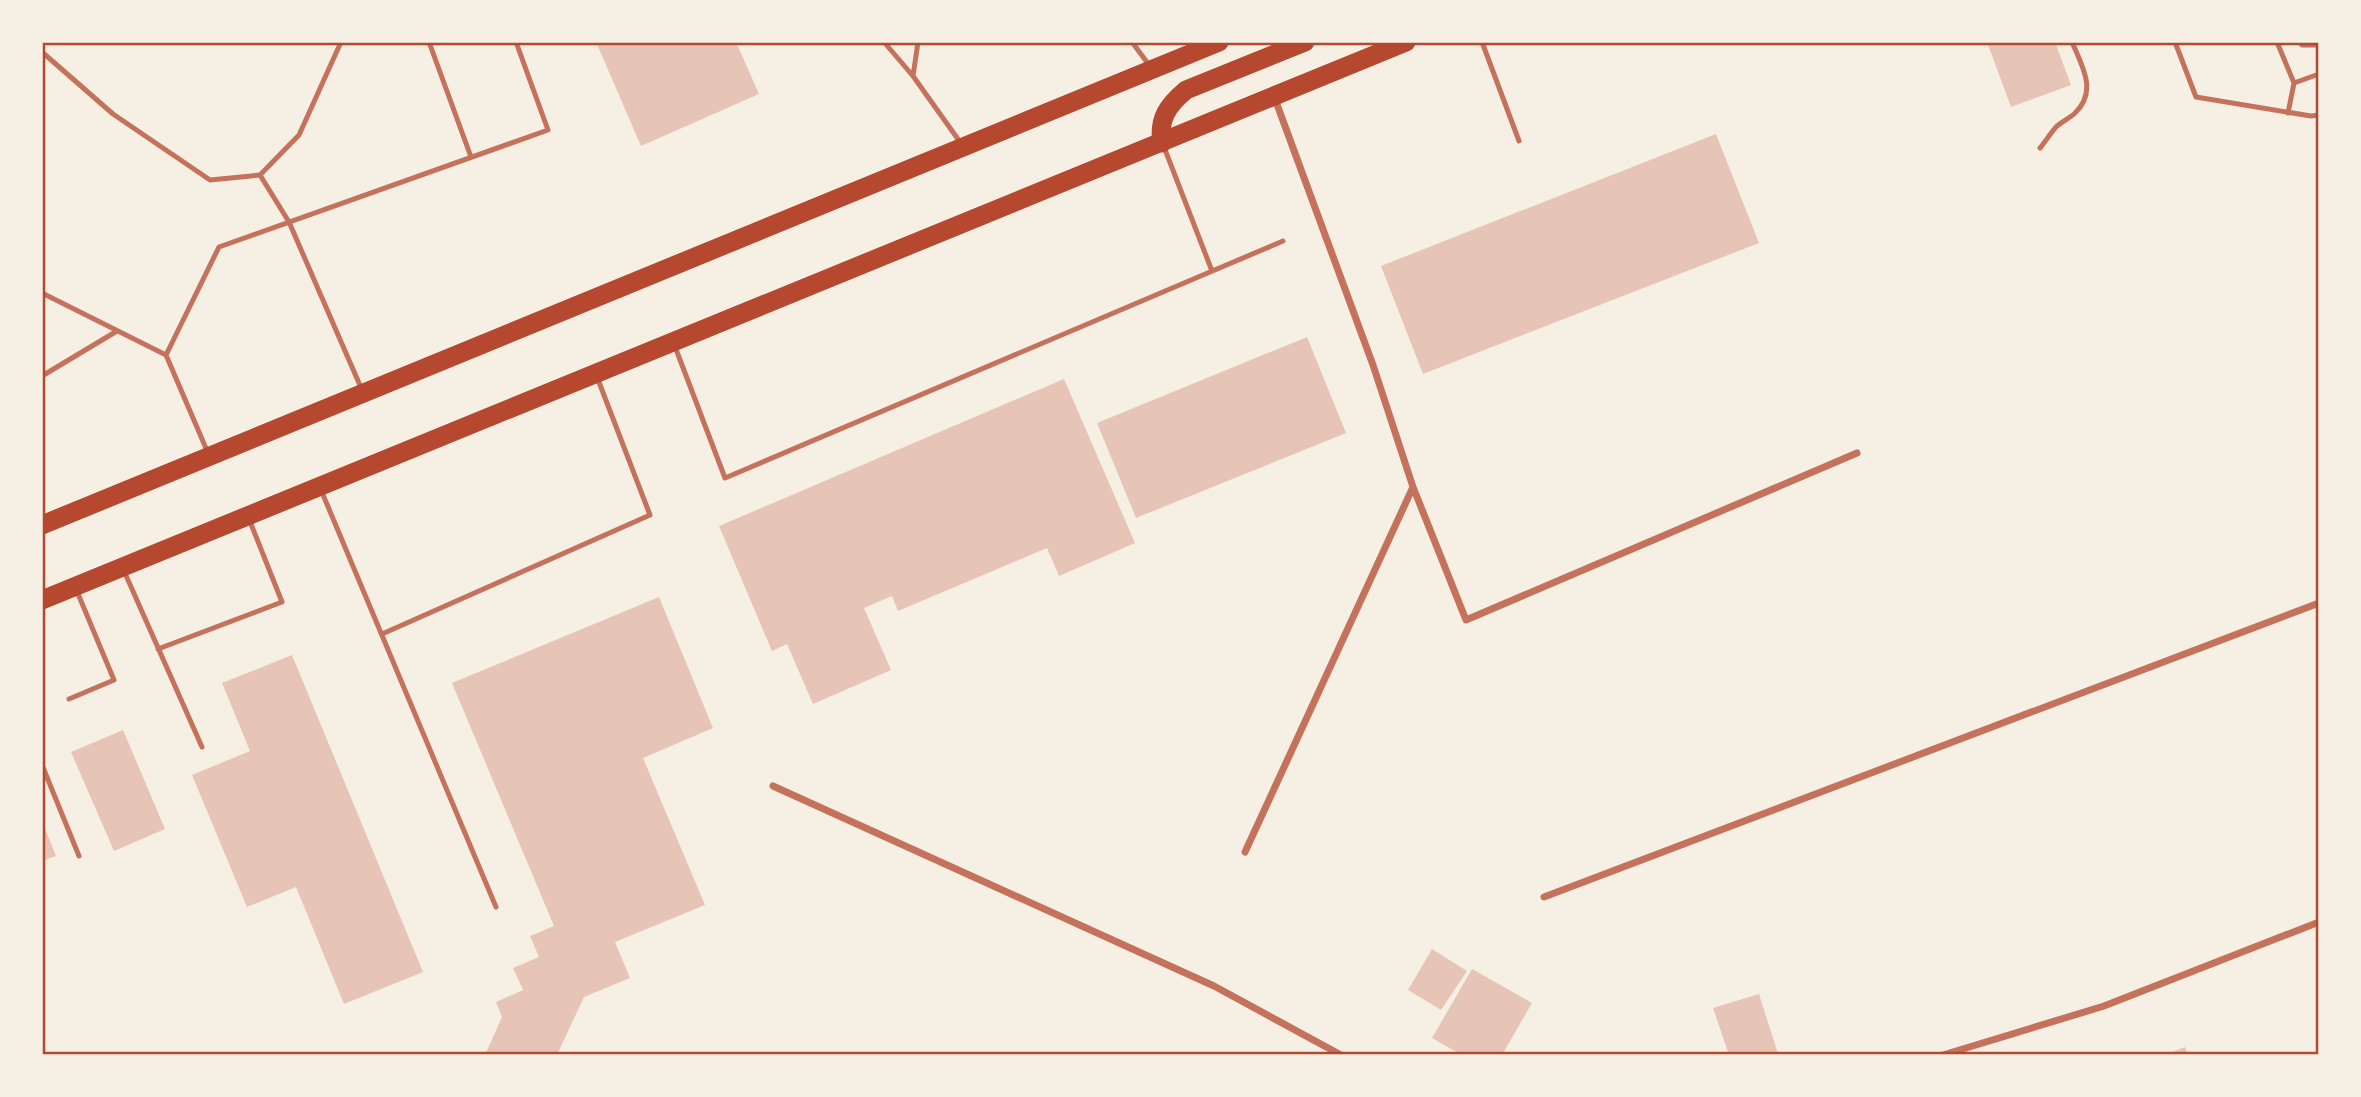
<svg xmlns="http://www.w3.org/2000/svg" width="2361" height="1097" font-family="Cabin,sans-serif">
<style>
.building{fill:#e6c5b7}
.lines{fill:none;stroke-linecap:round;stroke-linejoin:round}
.service{stroke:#c5725c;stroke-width:5}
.minor{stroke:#c5725c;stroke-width:7}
.trunk{stroke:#b5482f;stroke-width:19}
.neatline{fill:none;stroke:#b5482f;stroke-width:2.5}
</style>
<rect width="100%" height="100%" fill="#f6efe4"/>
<!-- building -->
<path class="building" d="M596 42H736L759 94 641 146Z
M1987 42H2055L2071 85 2011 107Z
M1716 134 1759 243 1423 374 1381 266Z
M1307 337 1346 433 1136 518 1097 423Z
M1064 379 1135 543 1059 576 1047 548 898 611 892 596 864 608 891 670 813 704 787 644 772 651 719 526Z
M659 597 713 728 643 758 705 905 615 942 630 978 584 997 557 1055H485L502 1017 496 1002 523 990 513 968 539 957 530 936 554 926 452 683Z
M292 655 423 972 344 1004 296 887 247 907 192 775 250 751 222 683Z
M123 730 165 829 114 851 71 752Z
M42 821 56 856 42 861Z
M1432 949 1467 971 1441 1010 1408 990Z
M1472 969 1532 1003 1502 1055H1462L1432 1038Z
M1759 994 1778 1054 1729 1055 1713 1008Z
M2185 1047 2188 1055H2164Z"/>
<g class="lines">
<!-- service -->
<path class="service" d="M429 42 471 157
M884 42 913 76
M918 42 913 76 960 142
M1132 42 1149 65
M1482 42 1519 141
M2175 42 2196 97 2311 116 2319 115
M2277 42 2294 83 2319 74
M2300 42 2302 45H2319
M42 52 113 114 210 180 260 175 299 135 341 42
M2288 113 2294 83
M1164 147 1212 271
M2040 148C2046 141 2051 132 2057 126 2063 121 2070 118 2075 113 2098 91 2082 66 2072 42
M260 175 289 222 362 390
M42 293 166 355 208 453
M674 344 725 478 1283 241
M166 355 219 247 548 130 516 42
M42 376 117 331
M321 490 496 907
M124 571 202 747
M382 634 650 515 597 377
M158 649 282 602 249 519
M69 699 114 680 76 589
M42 765 79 856"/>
<!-- minor -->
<path class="minor" d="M1275 99 1373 365 1413 487
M773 786 1214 986 1341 1055
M1245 852 1413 487 1466 620 1857 453
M1544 897 2319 603
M1943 1055 2104 1006 2319 922"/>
<!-- trunk -->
<path class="trunk" d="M1162 143C1158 119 1168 105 1186 90L1305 42
M42 525 1219 42
M42 600 1406 42"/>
</g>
<!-- border -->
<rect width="2361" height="1097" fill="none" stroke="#f6efe4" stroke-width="88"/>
<rect x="44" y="44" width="2273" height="1009" class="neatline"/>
</svg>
